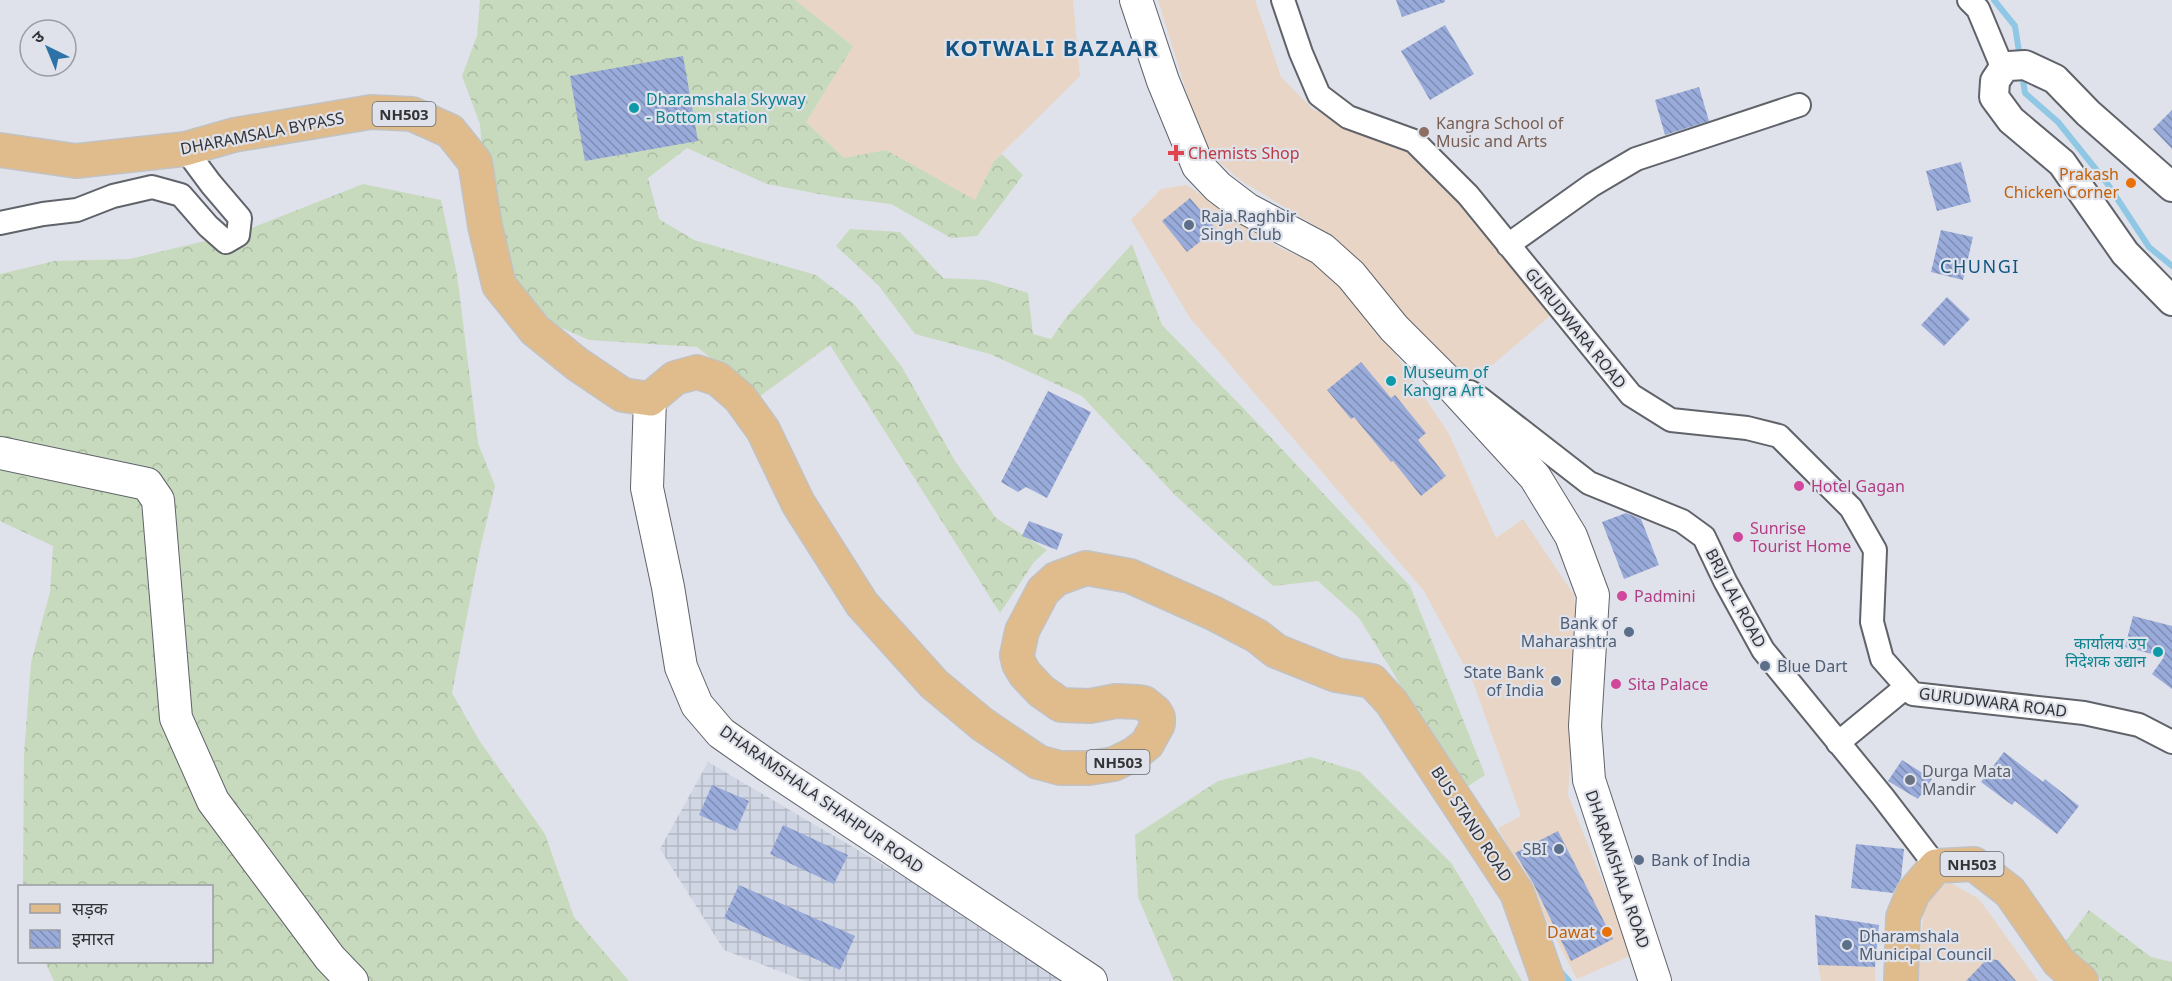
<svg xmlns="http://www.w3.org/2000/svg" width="2172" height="981" font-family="'Noto Sans','Noto Sans Devanagari',sans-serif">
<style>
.commercial{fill:#e8d5c5}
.industrial{fill:url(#industrial-grid)}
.forest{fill:url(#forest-crowns)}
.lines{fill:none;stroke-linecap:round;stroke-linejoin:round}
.stream{stroke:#8fc7e4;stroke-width:6}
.building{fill:url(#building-back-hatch)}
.minor-casing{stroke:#60636a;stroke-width:26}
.tertiary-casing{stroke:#60636a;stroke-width:32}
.secondary-casing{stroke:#60636a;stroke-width:34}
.primary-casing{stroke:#c2c2c3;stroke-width:36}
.minor{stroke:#fff;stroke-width:22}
.tertiary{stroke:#fff;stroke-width:28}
.secondary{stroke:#fff;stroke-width:32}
.primary{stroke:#e0bb8b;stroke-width:33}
.culture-dot{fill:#0f9aa8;stroke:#dfe2ea;stroke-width:2}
.education-dot{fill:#8d6e63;stroke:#dfe2ea;stroke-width:2}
.health-dot{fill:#e0444e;stroke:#dfe2ea;stroke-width:2}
.food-dot{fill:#e8710a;stroke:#dfe2ea;stroke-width:2}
.service-dot{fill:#5c6f8a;stroke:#dfe2ea;stroke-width:2}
.hotel-dot{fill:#d1479c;stroke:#dfe2ea;stroke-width:2}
.worship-dot{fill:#6b7280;stroke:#dfe2ea;stroke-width:2}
.labels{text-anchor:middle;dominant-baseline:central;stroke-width:4.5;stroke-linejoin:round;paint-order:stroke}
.shield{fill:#dfe2ea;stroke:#67686d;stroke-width:1.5}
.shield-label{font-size:15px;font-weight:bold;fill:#333437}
.culture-label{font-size:16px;fill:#0d838f;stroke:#dfe2ea;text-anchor:start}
.education-label{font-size:16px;fill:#785e54;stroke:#dfe2ea;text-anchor:start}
.street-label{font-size:16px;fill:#333437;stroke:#dfe2ea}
.health-label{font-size:16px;fill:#be3a42;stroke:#dfe2ea;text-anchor:start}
.food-label{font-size:16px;fill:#c56008;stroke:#dfe2ea;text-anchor:end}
.service-label{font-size:16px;fill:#4e5e75;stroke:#dfe2ea;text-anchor:start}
.hotel-label{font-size:16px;fill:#b23c85;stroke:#dfe2ea;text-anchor:start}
.worship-label{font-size:16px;fill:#5b616d;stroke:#dfe2ea;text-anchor:start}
.neighbourhood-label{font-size:18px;letter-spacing:1.5px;fill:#125584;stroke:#dfe2ea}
.district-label{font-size:22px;font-weight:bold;letter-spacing:1.5px;fill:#125584;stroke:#dfe2ea}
</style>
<defs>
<pattern id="industrial-grid" width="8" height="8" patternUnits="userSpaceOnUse" patternTransform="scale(1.5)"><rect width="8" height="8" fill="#d0d6e4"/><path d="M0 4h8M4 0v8" fill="none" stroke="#b3b8c4"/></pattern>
<pattern id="forest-crowns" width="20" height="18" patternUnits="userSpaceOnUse" patternTransform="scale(1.5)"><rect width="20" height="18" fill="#c7dabd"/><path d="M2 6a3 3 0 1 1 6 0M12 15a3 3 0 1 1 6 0" fill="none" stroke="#abbca3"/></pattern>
<pattern id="building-back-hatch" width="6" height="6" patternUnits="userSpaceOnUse" patternTransform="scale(1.5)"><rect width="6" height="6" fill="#99abda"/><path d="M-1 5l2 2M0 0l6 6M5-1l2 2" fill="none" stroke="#7d8cb2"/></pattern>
</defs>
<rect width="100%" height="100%" fill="#dfe2ea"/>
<!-- commercial -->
<path class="commercial" d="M795 0H1073L1080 76 994 161 975 201 886 150 844 158 806 122 853 46Z
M1158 0H1255L1281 77 1314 110 1391 138 1431 164 1551 315 1477 378 1443 360 1327 233 1240 180 1204 149Z
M1187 185 1231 216 1234 213 1278 247 1327 269 1354 292 1449 434 1496 538 1523 519 1574 595 1578 644 1568 795 1632 955 1577 979 1498 828 1521 816 1473 682 1424 591 1190 318 1131 220 1161 189Z
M1949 882 1979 899 2038 981H1915L1926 897Z
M1818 965 1875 967V981H1821Z"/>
<!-- industrial -->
<path class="industrial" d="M708 762 1069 974 1066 981H805L724 950 660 849Z"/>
<!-- forest -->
<path class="forest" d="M480 0H795L853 46 806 122 844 158 886 150 975 200 994 161 1002 154 1023 175 977 236 951 238 891 204 835 197 767 184 687 148 648 178 659 219 694 240 816 275 854 304 902 367 955 461 996 518 1047 550 1034 562 1000 613 830 345 759 397 697 347 589 340 523 311 490 258 480 124 462 76 477 36Z
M363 184 441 200 457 274 478 443 495 486 480 549 452 693 479 740 545 834 574 917 629 981H54L45 962H212V886H23L24 754 31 663 50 592 53 546 0 521V274L55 261 129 259 239 233Z
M850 229 900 232 943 278 986 280 1028 293 1033 334 1051 339 1067 316 1132 244 1162 325 1246 411 1410 586 1485 775 1458 793 1394 674 1359 618 1318 581 1273 586 1175 495 1082 396 990 354 915 334 879 286 836 246Z
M1311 757 1360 772 1452 864 1522 981H1174L1138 897 1135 835 1218 781Z
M2089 910 2151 957 2172 962V981H2102L2063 945Z"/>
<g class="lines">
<!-- stream -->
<path class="stream" d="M1994 0 2015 26 2020 58
M2022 74 2025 93 2058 122 2107 183 2149 247 2172 266
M1559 970 1569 981"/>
</g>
<!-- building -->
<path class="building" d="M1396 0H1445V2L1402 17Z
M1445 25 1474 74 1430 100 1401 51Z
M683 56 698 141 585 161 570 76Z
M1699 87 1709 121 1665 135 1655 100Z
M2172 110V149L2153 129Z
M1961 162 1971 202 1937 211 1926 171Z
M1190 198 1216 229 1187 252 1162 221Z
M1941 230 1973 237 1963 280 1931 272Z
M1947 297 1970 319 1944 346 1921 325Z
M1361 362 1391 398 1395 395 1426 433 1418 440 1446 476 1421 496 1393 461 1391 462 1354 417 1351 419 1327 390Z
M1048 391 1091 412 1047 498 1026 487 1018 492 1001 482Z
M1626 513 1641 519 1659 565 1624 579 1602 522Z
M1029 521 1063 534 1057 550 1022 536Z
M2133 616 2172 626V689L2152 674 2164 657 2125 647Z
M2004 752 2043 782 2045 779 2079 806 2057 834 2015 801 2012 805 1981 782Z
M1902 760 1932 779 1918 799 1888 781Z
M712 785 749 801 736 831 699 815Z
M783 825 848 855 834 884 770 854Z
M1558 831 1613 939 1571 961 1533 883 1515 853Z
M1856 844 1904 849 1901 878 1893 893 1851 888Z
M739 885 855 936 840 970 724 918Z
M1815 915 1879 925 1875 967 1818 965Z
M1987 959 1998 960 2016 981H1966Z"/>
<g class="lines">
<defs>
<path id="minor" d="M1283 0 1301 53 1319 95 1348 117 1414 141 1468 195 1631 395 1671 420 1747 428 1779 436 1851 508 1875 550 1872 622 1882 659 1913 694 2084 713 2139 725 2172 742
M1969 0 1978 9 2003 69
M0 223 43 214 77 210 113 196 152 187 181 195 208 226 226 242 238 235 240 218 211 184 185 149
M1508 245 1592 185 1636 159 1799 105
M1470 392 1477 396 1589 483 1682 521 1704 537 1725 581 1763 650 1883 797 1936 866
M1838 743 1906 687"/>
<path id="tertiary" d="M2172 187 2088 113 2055 79 2025 65 2009 66 2003 69 1995 81 1994 97 2011 120 2062 163 2125 253 2172 301"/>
<path id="secondary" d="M1136 0 1163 81 1198 166 1218 187 1247 209 1322 249 1351 275 1394 328 1448 382 1535 477 1571 536 1593 595 1585 726 1589 780 1655 981
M650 399 647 488 668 587 681 667 697 705 721 733 768 766 1091 981
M0 453 147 484 158 500 176 718 213 801 330 958 352 981"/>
<path id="primary" d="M0 150 76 161 185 149 234 135 371 112 412 114 450 131 475 162 485 226 499 285 535 330 577 364 623 395 650 399 675 378 697 372 718 379 740 398 763 430 798 503 862 604 934 684 982 724 1038 762 1060 768H1089L1114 764 1134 754 1147 744 1158 724V717L1155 712 1144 703 1138 702 1116 701 1090 706 1061 705 1041 691 1025 674 1019 664 1017 655 1022 631 1043 591 1056 579 1086 568 1130 576 1213 613 1257 636 1276 651 1336 675 1372 681 1392 703 1517 893 1548 981
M1901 981 1903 917 1913 893 1936 866 1974 864 2010 892 2059 962 2081 981"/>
</defs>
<!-- minor casing -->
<use href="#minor" class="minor-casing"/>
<!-- tertiary casing -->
<use href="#tertiary" class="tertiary-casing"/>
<!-- secondary casing -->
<use href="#secondary" class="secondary-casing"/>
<!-- primary casing -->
<use href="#primary" class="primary-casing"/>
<!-- minor -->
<use href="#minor" class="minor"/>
<!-- tertiary -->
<use href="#tertiary" class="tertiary"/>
<!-- secondary -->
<use href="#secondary" class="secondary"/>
<!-- primary -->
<use href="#primary" class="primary"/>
</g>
<!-- markers -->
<g class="culture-dot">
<circle cx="634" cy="108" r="6"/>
<circle cx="1391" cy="381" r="6"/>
<circle cx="2158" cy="652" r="6"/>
</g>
<circle class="education-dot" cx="1424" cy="132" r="6"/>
<path class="health-dot" d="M1173 144h6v6h6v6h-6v6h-6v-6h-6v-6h6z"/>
<g class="food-dot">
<circle cx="2131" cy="183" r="6"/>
<circle cx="1607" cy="932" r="6"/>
</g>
<g class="service-dot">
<circle cx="1189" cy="225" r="6"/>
<circle cx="1629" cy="632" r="6"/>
<circle cx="1765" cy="666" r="6"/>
<circle cx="1556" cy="681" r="6"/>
<circle cx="1559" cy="849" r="6"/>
<circle cx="1639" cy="860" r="6"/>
<circle cx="1847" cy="945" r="6"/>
</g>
<g class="hotel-dot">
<circle cx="1799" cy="486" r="6"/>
<circle cx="1738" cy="537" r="6"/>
<circle cx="1622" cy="596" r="6"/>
<circle cx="1616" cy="684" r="6"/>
</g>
<circle class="worship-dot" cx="1910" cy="780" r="6"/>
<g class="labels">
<!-- shield labels -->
<g class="shield">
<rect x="372.5" y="102" width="63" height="24" rx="4.5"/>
<rect x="1086.5" y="750" width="63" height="24" rx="4.5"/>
<rect x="1940.5" y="852" width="63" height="24" rx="4.5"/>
</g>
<g class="shield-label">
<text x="404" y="114">NH503</text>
<text x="1118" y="762">NH503</text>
<text x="1972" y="864">NH503</text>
</g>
<!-- culture labels -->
<g class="culture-label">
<text x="646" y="99">Dharamshala Skyway<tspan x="646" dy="18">- Bottom station</tspan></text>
<text x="1403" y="372">Museum of<tspan x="1403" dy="18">Kangra Art</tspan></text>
<text x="2146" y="643" text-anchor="end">कार्यालय उप<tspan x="2146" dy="18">निदेशक उद्यान</tspan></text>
</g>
<!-- education labels -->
<g class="education-label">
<text x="1436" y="123">Kangra School of<tspan x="1436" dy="18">Music and Arts</tspan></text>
</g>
<!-- street labels -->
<g class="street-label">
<text transform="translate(262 133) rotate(-11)">DHARAMSALA BYPASS</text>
<text transform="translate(1576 328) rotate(51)">GURUDWARA ROAD</text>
<text transform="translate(1736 598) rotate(62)">BRIJ LAL ROAD</text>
<text transform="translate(1993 702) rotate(7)">GURUDWARA ROAD</text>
<text transform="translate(822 799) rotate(35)">DHARAMSHALA SHAHPUR ROAD</text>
<text transform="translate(1472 824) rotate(57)">BUS STAND ROAD</text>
<text transform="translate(1618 869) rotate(71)">DHARAMSHALA ROAD</text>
</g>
<!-- health labels -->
<g class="health-label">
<text x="1188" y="153">Chemists Shop</text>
</g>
<!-- food labels -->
<g class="food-label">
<text x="2119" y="174">Prakash<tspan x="2119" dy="18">Chicken Corner</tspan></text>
<text x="1595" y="932">Dawat</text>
</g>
<!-- service labels -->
<g class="service-label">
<text x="1201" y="216">Raja Raghbir<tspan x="1201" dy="18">Singh Club</tspan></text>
<text x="1617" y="623" text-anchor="end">Bank of<tspan x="1617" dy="18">Maharashtra</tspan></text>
<text x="1777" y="666">Blue Dart</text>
<text x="1544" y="672" text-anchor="end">State Bank<tspan x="1544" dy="18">of India</tspan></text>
<text x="1547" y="849" text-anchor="end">SBI</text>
<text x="1651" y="860">Bank of India</text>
<text x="1859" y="936">Dharamshala<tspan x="1859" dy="18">Municipal Council</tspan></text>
</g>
<!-- hotel labels -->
<g class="hotel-label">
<text x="1811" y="486">Hotel Gagan</text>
<text x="1750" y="528">Sunrise<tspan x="1750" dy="18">Tourist Home</tspan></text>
<text x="1634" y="596">Padmini</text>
<text x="1628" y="684">Sita Palace</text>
</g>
<!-- worship labels -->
<g class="worship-label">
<text x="1922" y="771">Durga Mata<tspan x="1922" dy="18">Mandir</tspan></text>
</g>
<!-- neighbourhood labels -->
<g class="neighbourhood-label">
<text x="1980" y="266">CHUNGI</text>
</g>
<!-- district labels -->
<g class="district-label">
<text x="1052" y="47">KOTWALI BAZAAR</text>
</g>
</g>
<!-- legend -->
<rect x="18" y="885" width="195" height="78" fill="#dfe2ea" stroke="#9a9ca2" stroke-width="1.5"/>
<rect x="30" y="904" width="30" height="9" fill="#e0bb8b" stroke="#9a9ca2" stroke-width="1.5"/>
<text x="72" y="915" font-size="18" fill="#333437">सड़क</text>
<rect x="30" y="930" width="30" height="18" fill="url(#building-back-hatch)" stroke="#9a9ca2" stroke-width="1.5"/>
<text x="72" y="945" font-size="18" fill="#333437">इमारत</text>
<!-- north arrow -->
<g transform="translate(48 48) rotate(317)"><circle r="28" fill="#dfe2ea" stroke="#9a9ca2" stroke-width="1.5"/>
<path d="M0-4.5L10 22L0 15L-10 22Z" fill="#2d72a7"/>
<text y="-9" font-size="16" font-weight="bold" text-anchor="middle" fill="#333437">उ</text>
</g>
</svg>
